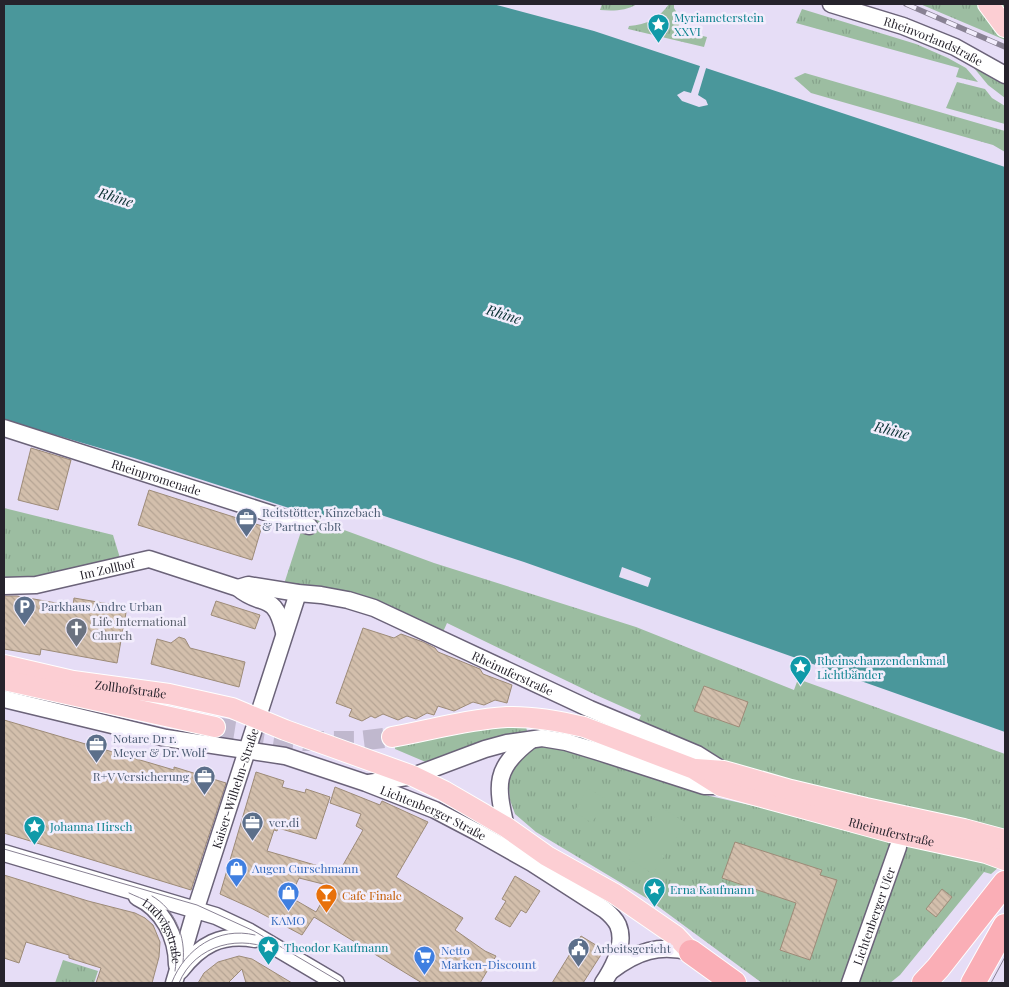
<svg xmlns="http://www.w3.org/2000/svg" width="1009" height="987" font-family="'Playfair Display',serif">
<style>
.grass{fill:url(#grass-tufts)}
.pitch{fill:#9cbda1}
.water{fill:#4a979b}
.pier{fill:#e6ddf6}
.building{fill:url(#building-back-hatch);stroke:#9d8b78;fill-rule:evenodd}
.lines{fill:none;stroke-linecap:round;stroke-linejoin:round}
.major-tunnel{stroke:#c0b8ce;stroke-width:20;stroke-dasharray:20 10;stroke-linecap:butt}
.minor-casing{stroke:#6b6379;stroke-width:19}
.major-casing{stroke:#fff;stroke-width:22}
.highway-casing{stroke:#fff;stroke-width:26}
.minor{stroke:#fff;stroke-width:16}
.major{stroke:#fcced3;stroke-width:20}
.highway{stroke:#faaeb6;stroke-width:24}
.tram{stroke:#898294;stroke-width:1}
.rail-casing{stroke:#898294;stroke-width:5.5}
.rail{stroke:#f2edfc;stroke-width:4;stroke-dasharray:11;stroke-linecap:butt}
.labels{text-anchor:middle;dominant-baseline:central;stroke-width:5;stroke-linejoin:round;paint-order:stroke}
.culture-label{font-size:12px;fill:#0d838f;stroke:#f2edfc;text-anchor:start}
.street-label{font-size:12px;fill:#26232c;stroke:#f2edfc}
.service-label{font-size:12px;fill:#4e5e75;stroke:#f2edfc;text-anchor:start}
.worship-label{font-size:12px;fill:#5b616d;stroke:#f2edfc;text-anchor:start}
.shop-label{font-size:12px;fill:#366cbe;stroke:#f2edfc;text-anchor:start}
.food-label{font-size:12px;fill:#c56008;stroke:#f2edfc;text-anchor:start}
.water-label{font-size:14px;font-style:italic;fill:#082f31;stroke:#f2edfc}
</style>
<defs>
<pattern id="grass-tufts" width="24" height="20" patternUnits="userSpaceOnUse" patternTransform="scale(1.25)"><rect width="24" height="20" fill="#9cbda1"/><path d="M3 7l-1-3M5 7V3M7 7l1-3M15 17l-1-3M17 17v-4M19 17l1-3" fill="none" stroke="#86a28b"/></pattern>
<pattern id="building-back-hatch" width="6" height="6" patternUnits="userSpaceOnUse" patternTransform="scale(1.25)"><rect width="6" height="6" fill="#d3bfac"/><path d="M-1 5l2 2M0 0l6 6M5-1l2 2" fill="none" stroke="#b5a494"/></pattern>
</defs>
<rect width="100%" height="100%" fill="#e6ddf6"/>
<!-- grass -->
<path class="grass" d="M602 4H637C626 11 613 11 600 10Z
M669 4H674V8L680 18 678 30 707 37 704 47 628 29 629 26C647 25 659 18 669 4Z
M920 4H1005V40Z
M802 9 916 44 948 58 966 68 978 82 956 77 959 68 796 23Z
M969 62 1005 84V98L988 85Z
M805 73 1005 131V152L993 145 811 93 794 78Z
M957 82 985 89 992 98 1005 106V124L946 108Z
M4 508 113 535 120 558 38 578 4 579Z
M306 516 434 563 636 627 794 690 798 679 1005 754V835L728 766 637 724 641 715 596 695 447 623 443 632 360 596 320 586 284 584Z
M526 726 527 731 474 745 428 763 395 749V746L495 727Z
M531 746H556L701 794 945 849 999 867 991 874 984 872 900 975 890 983H762L648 899 536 832 515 814 510 800 508 776 518 757Z
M63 960 98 971 94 983H55Z"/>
<!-- pitch -->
<path class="pitch" d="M588 788 606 799 592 823 574 812Z
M661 807 686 823 653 874 628 858Z"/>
<!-- water -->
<path class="water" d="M4 4H493L594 31 1005 167V732L524 562 375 513 363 518 317 517 134 458 4 420Z"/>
<!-- pier -->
<path class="pier" d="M701 63 707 65 698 95 706 100 708 105 699 107 682 101 677 95 684 91 691 93Z
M622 567 651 578 648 587 619 577Z"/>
<!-- building -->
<path class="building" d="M31 448 71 460 58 510 18 500Z
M149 490 262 526 252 560 138 525Z
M4 596H17L73 606 74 598 127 607 117 663 41 649 40 655 4 649Z
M216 601 260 615 255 629 211 615Z
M363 628 394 638 401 634 423 642 435 648 438 652 480 669 483 674 512 685 507 703 495 700 484 705 473 702 454 711 438 706 434 715 427 713 416 719 407 716 398 720 383 714 375 718 371 716 362 721 349 716 352 709 336 703Z
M179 637 185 639 190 648 245 662 239 687 151 664 157 639 171 643Z
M704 686 748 702 739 727 694 711Z
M4 720 174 770V767L226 783 191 890 4 833Z
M256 772 284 781 282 787 305 793 306 789 330 797 316 839 278 828 277 831 274 830 267 851 339 872 363 830 356 826 361 814 330 803 335 787 380 805 382 801 428 822 396 877 463 918 455 930 485 951 496 956 480 983H422L314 917 302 935 251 908 220 894ZM299 878 331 886 316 912 290 897Z
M735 842 822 870 820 875 837 880 810 960 780 950 796 903 722 878Z
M4 875 88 901 135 913 145 918 153 925 160 942 159 957 152 983H96L101 968 69 958V955L26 942 19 963 4 958Z
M515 876 540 891 526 913 521 910 510 927 495 919 506 901 502 899Z
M942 889 952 897 936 917 926 909Z
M581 936 604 950 583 983H552Z
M239 956 252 959 292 983H246L242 969 228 983H198L204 973 218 962Z"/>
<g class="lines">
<!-- major-tunnel -->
<path class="major-tunnel" d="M215 727 304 741H359L392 737"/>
<defs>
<g id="minor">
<path id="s1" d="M831 4 903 26 955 47 1005 75"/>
<path id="s2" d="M4 428 309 526"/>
<path id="s3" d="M4 586 36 585 149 559 238 588C263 609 274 590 284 632"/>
<path id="s4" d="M238 588 248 585 298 593 321 595 348 600 374 608 590 709 697 754 724 771"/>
<path id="s5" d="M4 699 166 738 285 756 366 783 435 810 477 832 532 863 605 910C610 914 615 919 618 925 626 944 613 968 603 983"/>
<path d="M369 783 413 776 485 749 507 743 542 738 566 742 599 752 704 786H721"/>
<path d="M506 827C496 784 494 768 531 740"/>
<path d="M4 853 216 916 248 931 336 983"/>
<path id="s6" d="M137 897C163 909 177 937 177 965"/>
<path d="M180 971C200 945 221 933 255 939"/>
<path d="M611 971C637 951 659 944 691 952"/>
<path id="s7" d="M174 983 197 905 298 593"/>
<path id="s8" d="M850 983 898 847"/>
</g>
<g id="major">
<path d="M988 4 1005 27"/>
<path id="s9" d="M4 665 73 681 169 694 232 708 285 730 413 776 444 791 506 827 547 856 615 894 676 936 691 952"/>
<path d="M4 680 215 727"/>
<path id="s10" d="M392 737C430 730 469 719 507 717 533 716 559 721 584 727L694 769 721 786 890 832 986 853 1005 860"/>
<path d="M696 769 724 771 791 790 866 808 964 829 1005 840"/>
</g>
<path id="highway" d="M691 952 734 983
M924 983 938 968 1005 883
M973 983 1005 926"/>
</defs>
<!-- minor casing -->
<use href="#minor" class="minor-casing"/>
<!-- major casing -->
<use href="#major" class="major-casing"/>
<!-- highway casing -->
<use href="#highway" class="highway-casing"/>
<!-- minor -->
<use href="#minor" class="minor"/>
<!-- major -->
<use href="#major" class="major"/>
<!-- highway -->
<use href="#highway" class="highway"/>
<!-- tram -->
<path class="tram" d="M4 849 197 905 254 931 342 983
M129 893C135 896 144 899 150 903 171 918 179 946 175 971
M152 896C175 909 186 937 183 962
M172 982C185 949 218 926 255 935
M179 983C195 944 242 933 277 952
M991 983 1005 957"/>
<defs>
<path id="rail" d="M906 4 1005 47"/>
</defs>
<!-- rail casing -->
<use href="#rail" class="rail-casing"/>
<!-- rail -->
<use href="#rail" class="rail"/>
</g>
<!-- icons -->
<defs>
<symbol id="sight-pin" viewBox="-11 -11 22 30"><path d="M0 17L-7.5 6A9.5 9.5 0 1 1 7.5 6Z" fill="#0f9aa8" stroke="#f2edfc"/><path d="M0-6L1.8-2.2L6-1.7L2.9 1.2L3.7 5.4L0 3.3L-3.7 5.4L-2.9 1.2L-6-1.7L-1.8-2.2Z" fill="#fff"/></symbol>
<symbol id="office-pin" viewBox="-11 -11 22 30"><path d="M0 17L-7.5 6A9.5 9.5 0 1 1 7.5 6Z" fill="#5c6f8a" stroke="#f2edfc"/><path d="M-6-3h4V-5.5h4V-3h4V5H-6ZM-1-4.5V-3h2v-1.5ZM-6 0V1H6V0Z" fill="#fff"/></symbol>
<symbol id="parking-pin" viewBox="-11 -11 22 30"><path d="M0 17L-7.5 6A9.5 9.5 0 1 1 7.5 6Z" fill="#5c6f8a" stroke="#f2edfc"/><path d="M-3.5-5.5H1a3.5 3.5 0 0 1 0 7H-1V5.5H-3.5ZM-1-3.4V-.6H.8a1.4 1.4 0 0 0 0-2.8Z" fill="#fff"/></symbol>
<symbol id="church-pin" viewBox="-11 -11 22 30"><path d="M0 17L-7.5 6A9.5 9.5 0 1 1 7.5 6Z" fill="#6b7280" stroke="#f2edfc"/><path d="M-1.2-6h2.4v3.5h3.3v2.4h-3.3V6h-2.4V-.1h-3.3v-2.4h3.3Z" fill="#fff"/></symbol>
<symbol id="shop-pin" viewBox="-11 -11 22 30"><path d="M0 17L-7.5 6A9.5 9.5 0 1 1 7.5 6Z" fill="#3f7fe0" stroke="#f2edfc"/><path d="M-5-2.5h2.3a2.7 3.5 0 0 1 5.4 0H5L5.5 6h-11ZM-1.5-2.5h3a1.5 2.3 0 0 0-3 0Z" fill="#fff"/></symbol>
<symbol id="bar-pin" viewBox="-11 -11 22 30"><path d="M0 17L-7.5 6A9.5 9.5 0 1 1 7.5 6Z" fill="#e8710a" stroke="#f2edfc"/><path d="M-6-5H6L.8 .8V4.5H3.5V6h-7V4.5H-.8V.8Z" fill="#fff"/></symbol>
<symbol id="civic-pin" viewBox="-11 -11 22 30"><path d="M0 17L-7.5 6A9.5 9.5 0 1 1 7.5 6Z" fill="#5c6f8a" stroke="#f2edfc"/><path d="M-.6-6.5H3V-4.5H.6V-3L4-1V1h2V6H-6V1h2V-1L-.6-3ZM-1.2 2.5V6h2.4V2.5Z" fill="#fff"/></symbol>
<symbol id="supermarket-pin" viewBox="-11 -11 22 30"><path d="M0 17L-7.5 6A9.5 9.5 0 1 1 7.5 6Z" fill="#3f7fe0" stroke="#f2edfc"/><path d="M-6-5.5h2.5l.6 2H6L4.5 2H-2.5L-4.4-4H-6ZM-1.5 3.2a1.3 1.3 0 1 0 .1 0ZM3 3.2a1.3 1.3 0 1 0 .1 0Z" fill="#fff"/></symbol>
</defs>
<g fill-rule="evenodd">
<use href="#sight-pin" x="646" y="12" width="25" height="34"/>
<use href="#office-pin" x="234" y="506" width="25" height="34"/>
<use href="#parking-pin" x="12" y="594" width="25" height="34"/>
<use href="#church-pin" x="64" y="616" width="25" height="34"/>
<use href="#sight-pin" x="788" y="654" width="25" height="34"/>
<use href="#office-pin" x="84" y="732" width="25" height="34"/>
<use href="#office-pin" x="192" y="764" width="25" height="34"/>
<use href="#office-pin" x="240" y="810" width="25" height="34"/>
<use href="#sight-pin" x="22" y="814" width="25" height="34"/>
<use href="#shop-pin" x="224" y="856" width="25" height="34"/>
<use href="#sight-pin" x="642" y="876" width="25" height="34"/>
<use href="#shop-pin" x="276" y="880" width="25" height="34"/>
<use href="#bar-pin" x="314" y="882" width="25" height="34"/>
<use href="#sight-pin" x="256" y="934" width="25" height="34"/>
<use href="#civic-pin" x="566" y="936" width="25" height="34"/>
<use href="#supermarket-pin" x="412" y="944" width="25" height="34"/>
</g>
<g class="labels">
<!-- culture labels -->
<g class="culture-label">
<text x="674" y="17">Myriameterstein<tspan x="674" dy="14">XXVI</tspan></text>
<text x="817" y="660">Rheinschanzendenkmal<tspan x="817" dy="14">Lichtbänder</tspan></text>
<text x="50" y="826">Johanna Hirsch</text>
<text x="670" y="889">Erna Kaufmann</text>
<text x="284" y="947">Theodor Kaufmann</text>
</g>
<!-- street labels -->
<g class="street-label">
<text stroke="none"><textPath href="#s1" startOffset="109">Rheinvorlandstraße</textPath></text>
<text stroke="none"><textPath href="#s2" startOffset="160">Rheinpromenade</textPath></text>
<text stroke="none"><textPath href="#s3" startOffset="105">Im Zollhof</textPath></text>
<text stroke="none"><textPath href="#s4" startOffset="292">Rheinuferstraße</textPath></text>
<text stroke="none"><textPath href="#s9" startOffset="129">Zollhofstraße</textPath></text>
<text stroke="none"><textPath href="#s7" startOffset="204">Kaiser-Wilhelm-Straße</textPath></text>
<text stroke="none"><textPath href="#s5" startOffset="446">Lichtenberger Straße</textPath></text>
<text stroke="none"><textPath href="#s10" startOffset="521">Rheinuferstraße</textPath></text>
<text stroke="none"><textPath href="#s8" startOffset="71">Lichtenberger Ufer</textPath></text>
<text stroke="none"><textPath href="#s6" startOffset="45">Ludwigstraße</textPath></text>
</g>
<!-- service labels -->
<g class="service-label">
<text x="262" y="512">Reitstötter, Kinzebach<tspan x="262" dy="14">&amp; Partner GbR</tspan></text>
<text x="41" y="606">Parkhaus Andre Urban</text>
<text x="113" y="738">Notare Dr r.<tspan x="113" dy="14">Meyer &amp; Dr. Wolf</tspan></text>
<text x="189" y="776" text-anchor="end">R+V Versicherung</text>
<text x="269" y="822">ver.di</text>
<text x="594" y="948">Arbeitsgericht</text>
</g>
<!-- worship labels -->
<g class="worship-label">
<text x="92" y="621">Life International<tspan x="92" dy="14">Church</tspan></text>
</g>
<!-- shop labels -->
<g class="shop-label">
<text x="252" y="868">Augen Curschmann</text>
<text x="288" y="920" text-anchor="middle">KAMO</text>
<text x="441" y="950">Netto<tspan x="441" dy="14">Marken-Discount</tspan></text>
</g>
<!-- food labels -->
<g class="food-label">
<text x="342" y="895">Cafe Finale</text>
</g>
<!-- water labels -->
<g class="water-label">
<text transform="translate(116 197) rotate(17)">Rhine</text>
<text transform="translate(504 314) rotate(17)">Rhine</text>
<text transform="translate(892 430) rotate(14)">Rhine</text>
</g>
</g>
<!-- border -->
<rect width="1009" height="987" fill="none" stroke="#26232c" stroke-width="10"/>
</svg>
